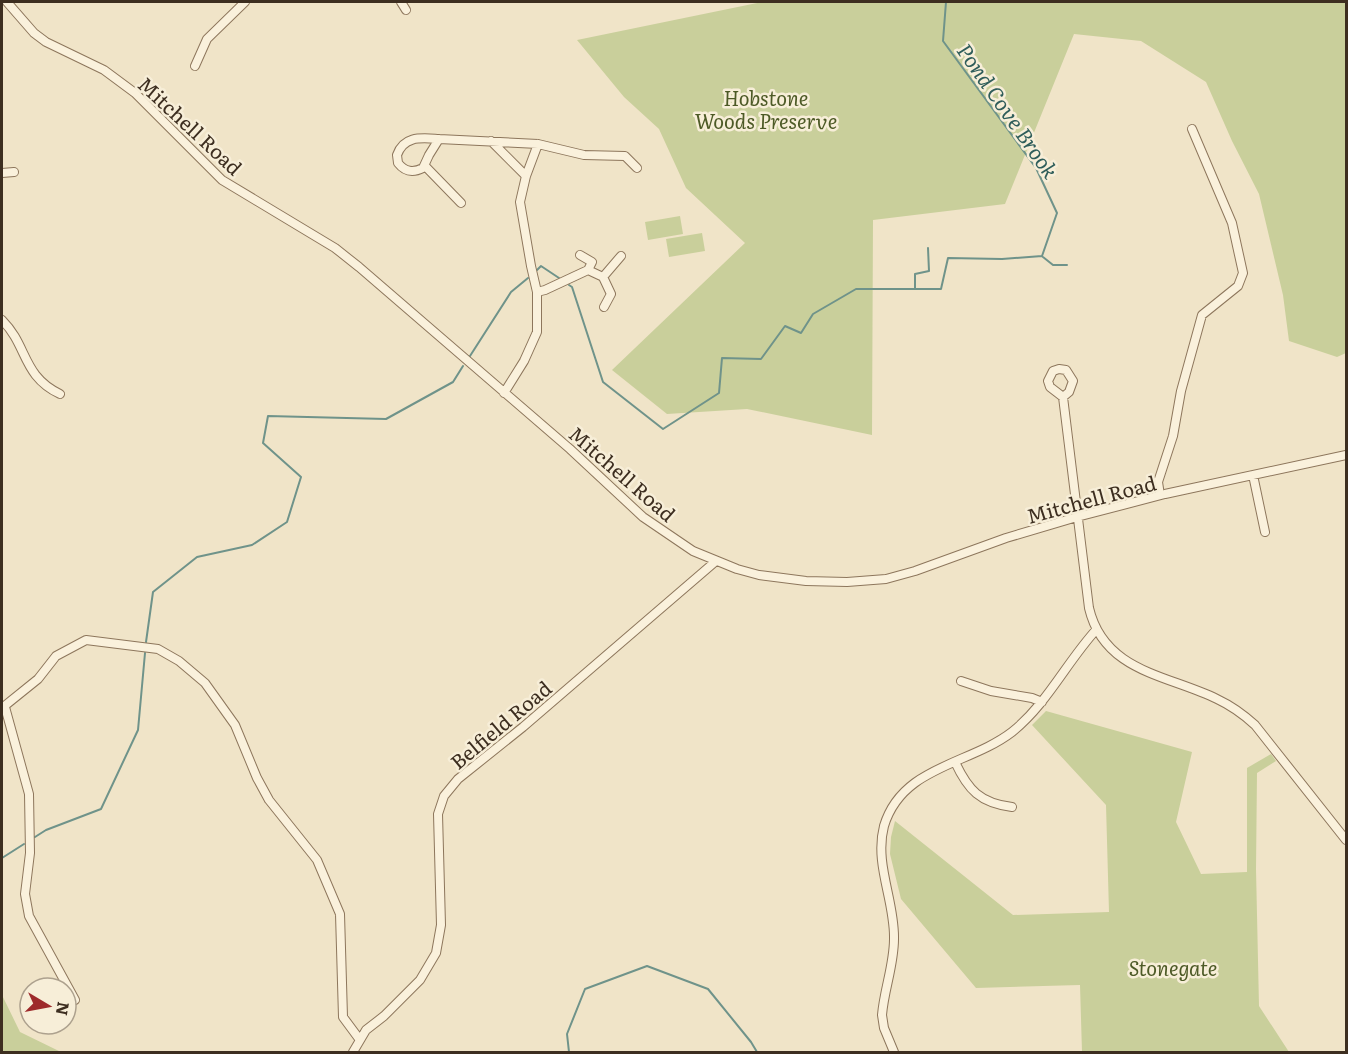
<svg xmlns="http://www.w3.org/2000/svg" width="1348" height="1054" font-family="Literata,serif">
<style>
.green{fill:#c9cf9b}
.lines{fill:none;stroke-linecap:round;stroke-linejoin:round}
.stream{stroke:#6f938a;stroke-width:2}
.minor-casing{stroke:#8d765c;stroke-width:10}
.minor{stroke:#faf1dc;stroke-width:8}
.labels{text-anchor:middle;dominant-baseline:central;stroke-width:5;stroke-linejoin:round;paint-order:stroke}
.park-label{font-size:20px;font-style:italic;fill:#4d5a26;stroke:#f7eed8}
.street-label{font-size:20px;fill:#3d2e20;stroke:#f7eed8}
.water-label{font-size:21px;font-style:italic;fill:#2f5d5a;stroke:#f7eed8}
</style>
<rect width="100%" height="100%" fill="#f0e4c8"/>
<!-- green -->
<path class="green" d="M762 2H1346V353L1337 357 1289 341 1283 295 1259 194 1232 141 1206 82 1141 41 1074 34 1005 204 873 220 872 435 747 409 667 414 612 370 745 243 686 188 659 129 624 97 577 40Z
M680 216 683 234 648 240 645 222Z
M702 233 705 251 669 257 666 239Z
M1046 711 1192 752 1176 822 1201 874 1247 872V768L1271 754 1276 761 1257 773 1256 869 1259 1006 1289 1052H1082L1080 985 976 988 901 899 890 854 891 837 895 821 1013 915 1109 912 1106 805 1032 725Z
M2 995 20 1032 61 1052H2Z"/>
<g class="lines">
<!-- stream -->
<path class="stream" d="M1043 257 1053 265H1067
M537 270 541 266 559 278
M569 285 572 287 603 382 663 429 719 393 722 358 761 359 785 326 801 333 813 314 856 289H941L948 258 1002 259 1042 256 1057 213 1036 168 943 41 946 2
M915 289V274L929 271 928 248
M470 356 511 292 528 278
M146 642 153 592 197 557 252 545 287 522 301 477 263 443 268 416 386 419 453 382 463 366
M35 837 46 830 101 809 138 730 145 653
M2 858 24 844
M569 1052 567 1034 585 989 647 966 708 989 751 1042 757 1052"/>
<defs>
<path id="minor" d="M7 2 34 33 46 42 104 70 135 93 222 180 335 248 359 267 570 449 643 517 693 551 737 569 759 575 806 581 847 582 886 579 915 571 1006 538 1077 517 1165 494 1346 455
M401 2 406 10
M195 66 207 39 245 2
M439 139C422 138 404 135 397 155L398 163C405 172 413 173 423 168L429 155 439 139 538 144 584 155 625 156 637 168
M491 141 526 176
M425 166 461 203
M2 173 14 172
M580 255 592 262 588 270
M603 277 621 256
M537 292 545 290 588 270 603 277 611 294 604 307
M2 320C28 346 22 376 60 394
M1059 369 1066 370 1073 381 1069 392 1063 397 1050 387 1048 381 1053 371Z
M504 393 524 361 537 332V292L531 266 520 202 526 176 538 144
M1063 397 1089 608C1104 672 1168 675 1217 699 1232 706 1243 714 1255 725L1346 840
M1253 475 1265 532
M1160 495 1158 482 1173 436 1181 391 1202 315 1238 286 1243 273 1232 223 1192 129
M961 681 991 691 1032 698 1042 702
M5 707 29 794 30 853 25 894 29 916 75 1000
M2 708 38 679 56 656 86 640 158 649 179 661 205 683 235 725 257 778 269 800 317 860 340 914 343 1017 360 1040
M955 762C968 790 980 803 1012 807
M353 1052 366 1030 384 1016 420 980 436 953 441 925 438 814 444 796 458 779 523 727 716 561
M894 1052 884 1028 882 1015C884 990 894 965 894 939 895 901 874 864 884 826 902 766 969 765 1012 732 1047 704 1066 663 1096 630"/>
</defs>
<!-- minor casing -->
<use href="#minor" class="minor-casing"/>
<!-- minor -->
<use href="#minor" class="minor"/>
</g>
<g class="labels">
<!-- park labels -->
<g class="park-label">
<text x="766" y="97">Hobstone<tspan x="766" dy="23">Woods Preserve</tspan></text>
<text x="1173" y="967">Stonegate</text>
</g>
<!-- street labels -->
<g class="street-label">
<text transform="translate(191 125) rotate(43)">Mitchell Road</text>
<text transform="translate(623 473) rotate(41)">Mitchell Road</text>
<text transform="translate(1091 498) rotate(-15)">Mitchell Road</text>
<text transform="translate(500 724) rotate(-40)">Belfield Road</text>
</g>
<!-- water labels -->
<g class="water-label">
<text transform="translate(1009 110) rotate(55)">Pond Cove Brook</text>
</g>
</g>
<!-- border -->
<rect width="1348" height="1054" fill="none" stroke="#3d2e20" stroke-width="6"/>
<!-- north arrow -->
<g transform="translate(48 1006) rotate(100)"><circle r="28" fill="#f7eed8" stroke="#ada18e" stroke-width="1.5"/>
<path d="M0-4.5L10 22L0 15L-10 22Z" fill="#9e2a2b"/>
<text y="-9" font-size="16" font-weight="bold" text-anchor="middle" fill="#3d2e20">N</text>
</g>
</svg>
